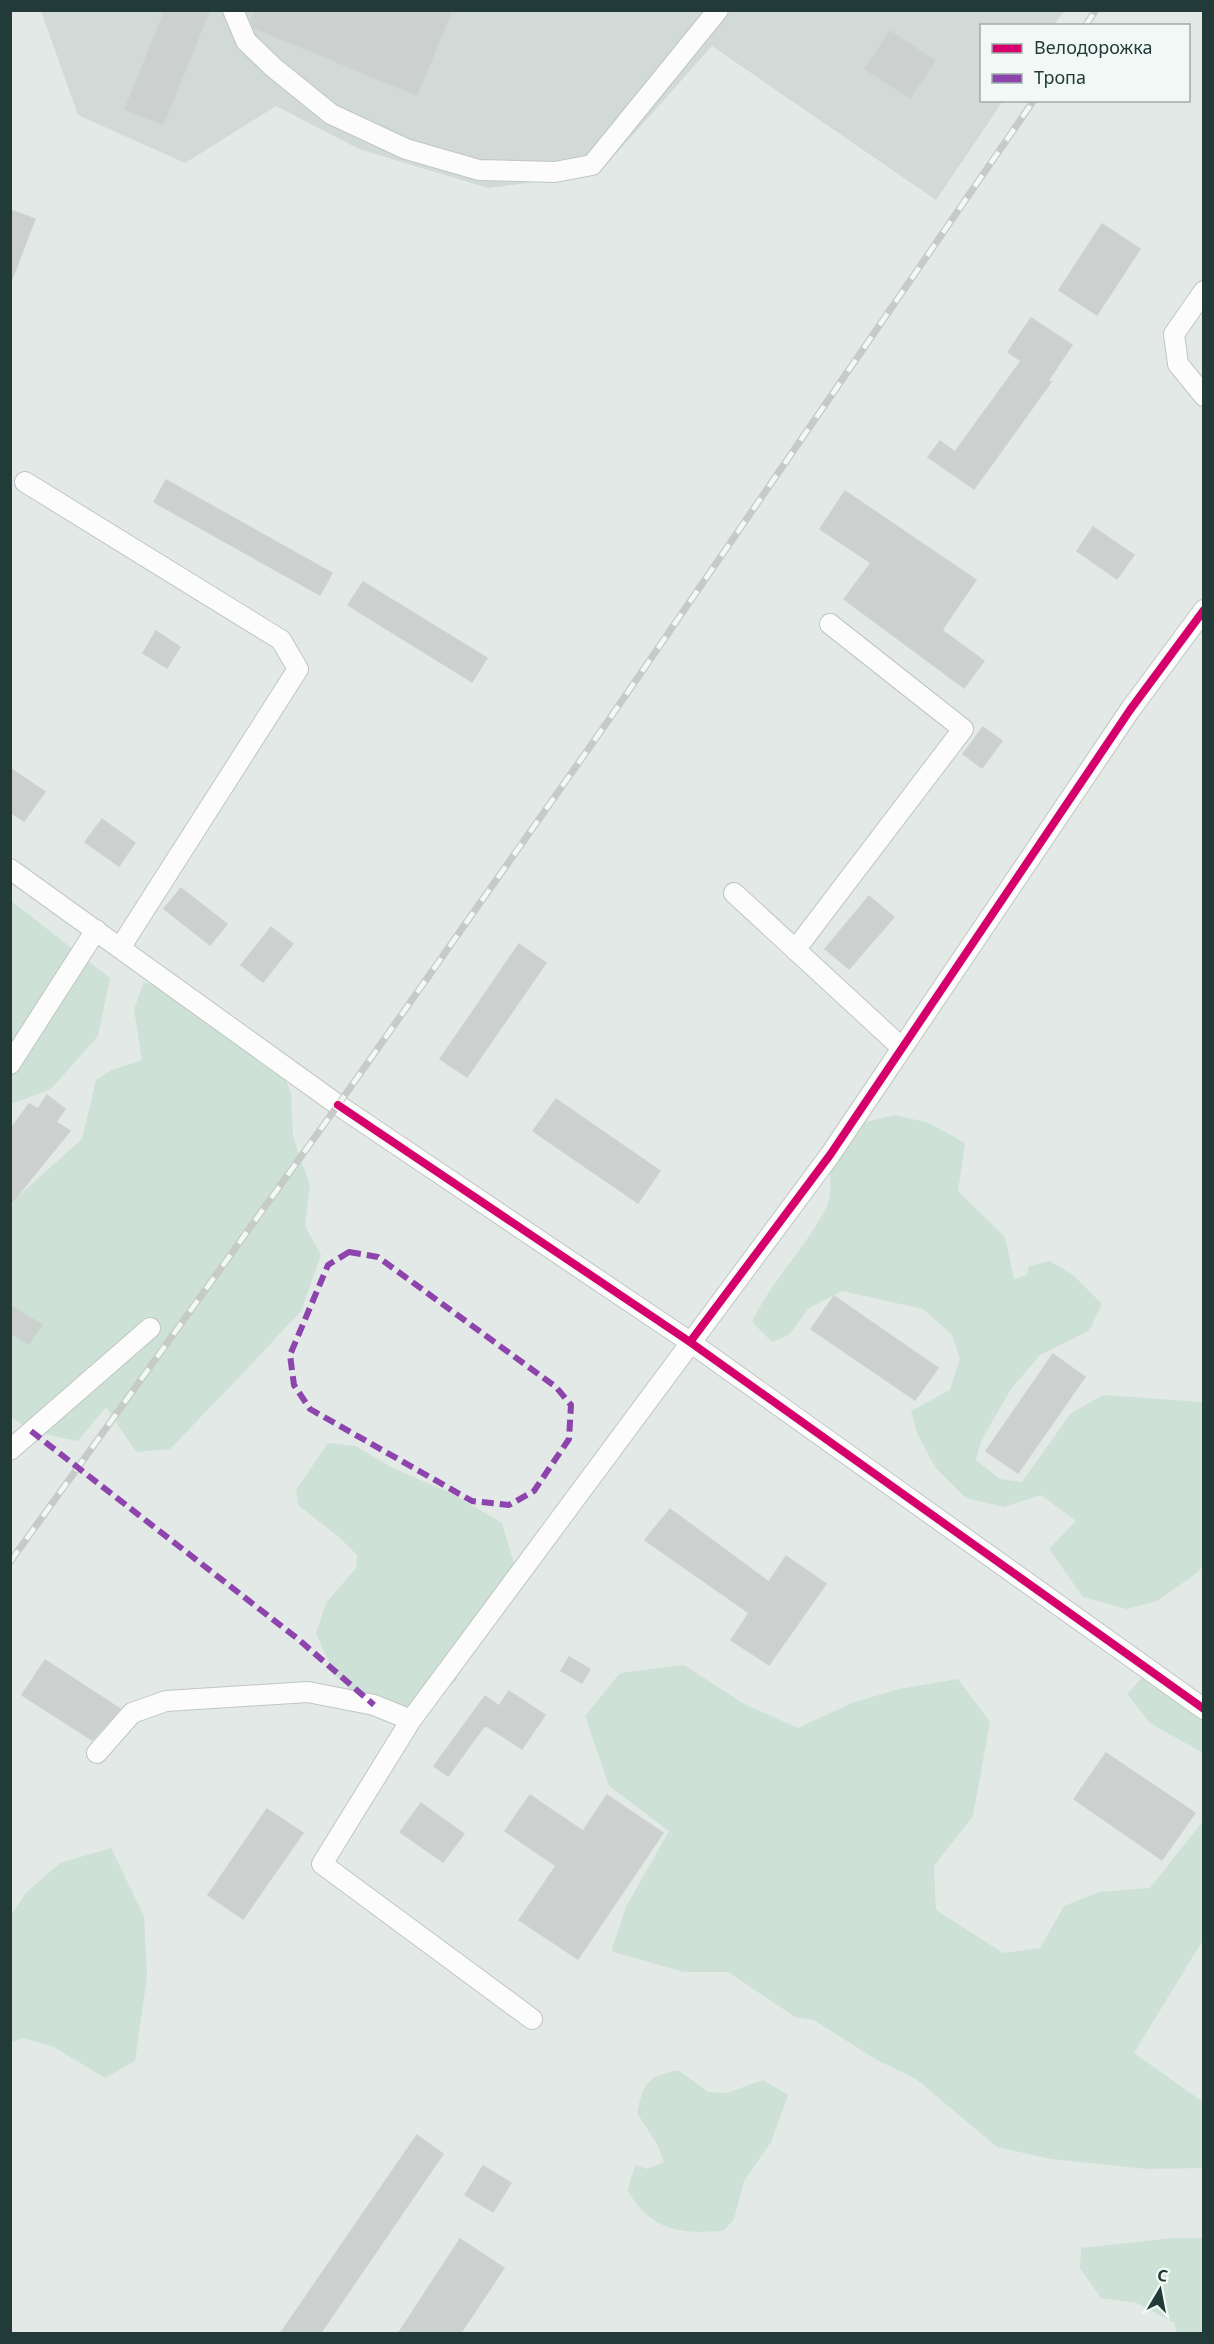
<svg xmlns="http://www.w3.org/2000/svg" width="1214" height="2344" font-family="'Noto Sans',sans-serif">
<style>
.built{fill:#d1dad7}
.green{fill:#cde1d6}
.building{fill:#ccd1d0;stroke:#ccd2d0;stroke-width:1.5}
.lines{fill:none;stroke-linecap:round;stroke-linejoin:round}
.minor-casing{stroke:#c0c6c4;stroke-width:22}
.minor{stroke:#fbfcfb;stroke-width:20}
.rail-casing{stroke:#c6cac9;stroke-width:7}
.rail{stroke:#f1f8f5;stroke-width:4.5;stroke-dasharray:14;stroke-linecap:butt}
.quiet{stroke:#8e44ad;stroke-width:6;stroke-dasharray:12 6;stroke-linecap:butt}
.cycleway-casing{stroke:#f1f8f5;stroke-width:11}
.cycleway{stroke:#d6006c;stroke-width:8}
</style>
<rect width="100%" height="100%" fill="#e3e9e7"/>
<!-- built -->
<path class="built" d="M41 11H1064L1054 25 982 26V100L1003 101 936 200 712 46 598 174 488 188 359 149 276 106 185 163 78 115Z"/>
<!-- green -->
<path class="green" d="M10 900 110 978 98 1036 51 1089 11 1104Z
M144 982 184 994 278 1062 291 1093 293 1137 310 1185 305 1226 321 1255 301 1311 247 1369 170 1449 136 1452 106 1407 78 1441 31 1431 11 1417V1208L16 1198 82 1139 96 1080 112 1070 142 1060 134 1009Z
M895 1115 929 1123 965 1143 958 1191 1005 1237 1014 1279 1027 1275 1029 1266 1050 1261 1073 1275 1102 1304 1089 1331 1040 1355 1011 1389 981 1441 976 1460 1000 1479 1022 1482 1071 1413 1103 1395 1203 1402V1566L1197 1573 1157 1601 1127 1609 1083 1597 1049 1549 1076 1521 1041 1495 1004 1507 966 1498 935 1467 917 1433 911 1411 950 1390 960 1358 952 1335 923 1309 842 1291 809 1308 789 1335 772 1342 752 1322C771 1281 805 1249 826 1208 834 1192 828 1174 830 1157 831 1148 844 1134 849 1126Z
M328 1443 355 1446 393 1468 453 1494 502 1523 514 1563 478 1624 456 1680 423 1713H374L335 1675 316 1634 326 1603 356 1568 357 1555 339 1537 298 1505 296 1490Z
M684 1665 744 1704 798 1728 852 1703 899 1689 958 1679 990 1722 973 1816 934 1866 936 1910 1003 1953 1040 1948 1064 1906 1099 1892 1150 1888 1203 1821V1940L1134 2053 1203 2102V2168L1147 2169 1051 2159 997 2147 916 2079 875 2059 814 2020 795 2017 728 1972H684L613 1952 612 1948 627 1905 669 1831 609 1786 585 1716 620 1673Z
M1149 1670 1203 1709V1753L1150 1723 1127 1694Z
M111 1848 144 1916 147 1977 135 2061 105 2078 52 2046 22 2038 11 2043V1915L27 1892 60 1863Z
M678 2070 708 2092 727 2093 763 2080 788 2095 771 2142 744 2181 734 2219 723 2231C681 2234 651 2231 628 2191L631 2177 636 2165 647 2169 664 2162 657 2144 637 2113C644 2082 647 2077 678 2070Z
M1172 2238H1203V2333H1177L1174 2323 1137 2303 1101 2298 1080 2268 1081 2248Z"/>
<!-- building -->
<path class="building" d="M165 10H210L163 124 125 109Z
M255 10H452L417 95 254 28 251 22Z
M890 31 935 61 910 98 865 69Z
M10 210 35 219 12 279H10Z
M1102 224 1140 249 1097 315 1059 290Z
M1031 318 1072 345 1048 381 1051 382 974 489 928 457 940 441 955 452 1021 361 1008 352Z
M166 480 332 573 320 595 154 502Z
M845 491 976 580 942 630 984 661 964 688 844 599 871 563 820 529Z
M1093 527 1134 555 1117 579 1077 551Z
M363 582 487 658 472 682 348 605Z
M156 631 180 647 167 668 143 653Z
M983 727 1002 741 982 768 963 754Z
M10 768 45 792 24 821 10 812Z
M102 819 135 843 119 866 85 842Z
M181 888 227 924 210 945 164 909Z
M869 896 894 917 849 969 825 949Z
M271 927 293 944 263 982 241 965Z
M519 944 546 963 467 1077 440 1059Z
M47 1095 65 1109 56 1122 70 1131 10 1205V1130L29 1104 38 1109Z
M556 1099 660 1171 638 1203 533 1131Z
M834 1296 938 1368 915 1400 811 1329Z
M10 1305 42 1325 29 1344 10 1333Z
M1053 1354 1085 1377 1018 1473 986 1451Z
M670 1509 769 1582 786 1556 826 1584 769 1665 731 1640 749 1613 645 1540Z
M569 1657 590 1669 582 1683 561 1671Z
M45 1660 120 1709 92 1740 22 1695Z
M509 1691 545 1715 522 1749 485 1725 448 1776 434 1766 485 1696 499 1706Z
M1106 1753 1195 1813 1162 1860 1074 1799Z
M530 1795 583 1831 607 1795 663 1833 578 1959 519 1920 556 1866 505 1831Z
M421 1803 464 1834 443 1862 400 1832Z
M267 1809 303 1833 243 1919 208 1895Z
M417 2135 443 2154 320 2334H280Z
M483 2166 511 2183 493 2212 465 2195Z
M460 2239 504 2268 460 2334H398Z"/>
<g class="lines">
<defs>
<path id="minor" d="M233 10 246 41 273 67 331 114 406 149 479 170 555 172 592 165 718 10
M1204 291 1174 334 1178 364 1204 396
M25 482 281 640 298 669 120 948
M10 869 338 1105 690 1342 1204 1709
M734 893 902 1048
M795 950 963 729 830 624
M10 1064 96 930
M10 1450 150 1328
M411 1720 322 1864 532 2019
M97 1753 132 1713 166 1701 308 1692 374 1705 411 1720 830 1155 1130 710 1204 610"/>
</defs>
<!-- minor casing -->
<use href="#minor" class="minor-casing"/>
<!-- minor -->
<use href="#minor" class="minor"/>
<defs>
<path id="rail" d="M1085 26 1096 10
M10 1562 338 1105 608 721 1034 100"/>
</defs>
<!-- rail casing -->
<use href="#rail" class="rail-casing"/>
<!-- rail -->
<use href="#rail" class="rail"/>
<!-- quiet -->
<path class="quiet" d="M349 1252 378 1257 556 1387 571 1405 569 1439 534 1491 509 1505 472 1501 310 1409 294 1385 290 1355 328 1265Z
M31 1431 298 1639 374 1705"/>
<defs>
<path id="cycleway" d="M338 1105 690 1342 1204 1709
M690 1342 830 1155 1130 710 1204 610"/>
</defs>
<!-- cycleway casing -->
<use href="#cycleway" class="cycleway-casing"/>
<!-- cycleway -->
<use href="#cycleway" class="cycleway"/>
</g>
<!-- border -->
<rect width="1214" height="2344" fill="none" stroke="#223b38" stroke-width="24"/>
<!-- legend -->
<rect x="980" y="24" width="210" height="78" fill="#f1f8f5" stroke="#9eaca9" stroke-width="1.5"/>
<rect x="992" y="44" width="30" height="9" fill="#d6006c" stroke="#9eaca9" stroke-width="1.5"/>
<text x="1034" y="54" font-size="18" fill="#223b38">Велодорожка</text>
<rect x="992" y="74" width="30" height="9" fill="#8e44ad" stroke="#9eaca9" stroke-width="1.5"/>
<text x="1034" y="84" font-size="18" fill="#223b38">Тропа</text>
<!-- north arrow -->
<g transform="translate(1160 2290) rotate(10)" stroke="#f1f8f5" stroke-width="4.5" paint-order="stroke">
<path d="M0-4.5L10 22L0 15L-10 22Z" fill="#223b38"/>
<text y="-9" font-size="16" font-weight="bold" text-anchor="middle" fill="#223b38">С</text>
</g>
</svg>
